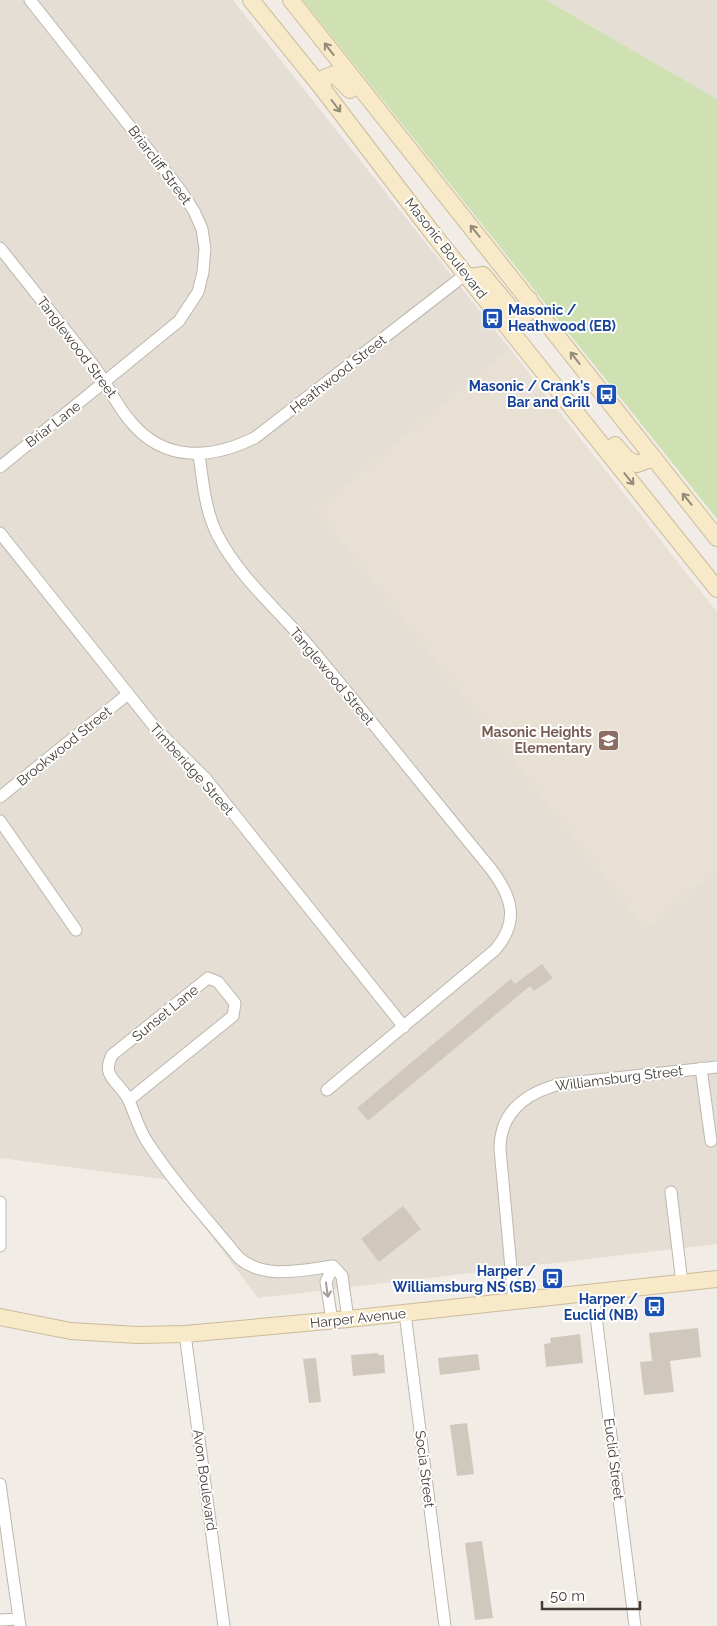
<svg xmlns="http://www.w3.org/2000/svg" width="717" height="1626" font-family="Raleway,sans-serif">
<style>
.residential{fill:#e4ded5}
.education{fill:#e8e0d2}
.green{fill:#cfe1b3}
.building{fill:#d1c8bd}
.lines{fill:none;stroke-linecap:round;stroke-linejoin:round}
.minor-casing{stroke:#beb7ad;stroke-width:13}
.secondary-casing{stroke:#cbbb9b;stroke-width:18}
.minor{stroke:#fff;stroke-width:11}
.secondary{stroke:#f8e9c9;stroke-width:16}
.oneway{stroke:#948a78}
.oneway2{stroke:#a19e9a}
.labels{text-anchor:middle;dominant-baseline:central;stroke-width:4;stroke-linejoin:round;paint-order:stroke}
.street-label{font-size:14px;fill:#433d36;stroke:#fff}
.transit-label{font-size:14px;font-weight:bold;fill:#164399;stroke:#fff;text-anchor:end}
.education-label{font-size:14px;font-weight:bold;fill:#785e54;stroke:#fff;text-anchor:end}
</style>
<rect width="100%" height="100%" fill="#f1ede6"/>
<!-- residential -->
<path class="residential" d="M0 0H233L510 349 318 510 646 928 717 868V1244L258 1298 169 1180 0 1158Z
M546 0H717V99Z"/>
<!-- education -->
<path class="education" d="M510 349 717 612V868L645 929 318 510Z"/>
<!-- green -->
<path class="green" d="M303 0H546L717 99V519Z"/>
<!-- building -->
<path class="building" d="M542 964 553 978 534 991 530 986 368 1121 357 1108 511 979 515 984Z
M403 1206 421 1229 379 1262 361 1239Z
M698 1328 701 1357 670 1361 674 1392 644 1395 640 1362 652 1361 649 1333Z
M580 1334 583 1363 546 1367 544 1344 551 1343 550 1338Z
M377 1353 379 1355H384L385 1373 353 1376 351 1355Z
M478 1354 480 1370 440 1375 438 1358Z
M316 1358 321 1402 309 1403 303 1359Z
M467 1423 474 1474 457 1476 450 1425Z
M482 1541 493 1618 475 1620 465 1543Z"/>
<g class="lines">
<defs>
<path id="minor" d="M0 248C31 287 62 326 93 365 107 383 116 405 131 422 165 463 213 459 256 437L466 274
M199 455C203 482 205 511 218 536 240 578 278 610 309 646 371 720 430 795 491 869 512 897 520 921 495 950L327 1090
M0 467 179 321 198 292 203 272 205 249 202 229 194 211 181 191 30 0
M0 533 157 730 206 779 404 1027
M0 797 128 694
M0 821 76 930
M701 1068 711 1141
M129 1100 233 1016 235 1003 218 982 208 978 112 1055C100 1078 121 1082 129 1101 135 1114 138 1127 146 1140 173 1182 208 1220 239 1258 264 1280 302 1270 333 1266
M671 1192 682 1283
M0 1202V1246
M593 1293 635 1626
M514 1301 500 1149C500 1112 526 1093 560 1084L717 1067
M405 1313 445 1626
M332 1321 326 1282 333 1266 342 1276 348 1319
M185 1334 224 1626
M0 1484 20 1626
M0 1620 18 1619"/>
<path id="secondary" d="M251 0 322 88 434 235 717 589
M291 0 717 538
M322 88 324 78 334 74 350 90
M468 277 483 275 518 317 526 314 529 299
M615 445 627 459 637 464 654 458
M0 1317 71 1331 137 1335 185 1334 348 1319 717 1279"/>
</defs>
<!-- minor casing -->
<use href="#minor" class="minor-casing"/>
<!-- secondary casing -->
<use href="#secondary" class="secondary-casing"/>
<!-- minor -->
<use href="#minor" class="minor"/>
<!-- secondary -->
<use href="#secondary" class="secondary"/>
</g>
<!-- one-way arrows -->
<defs><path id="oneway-shaft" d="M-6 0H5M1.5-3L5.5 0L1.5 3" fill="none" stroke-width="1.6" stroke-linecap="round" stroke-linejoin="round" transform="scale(1.25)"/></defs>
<g class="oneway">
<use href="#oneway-shaft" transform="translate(329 49) rotate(-128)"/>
<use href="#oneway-shaft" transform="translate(336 106) rotate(53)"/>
<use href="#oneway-shaft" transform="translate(475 231) rotate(-129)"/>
<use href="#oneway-shaft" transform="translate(575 358) rotate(-128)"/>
<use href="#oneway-shaft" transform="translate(629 479) rotate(51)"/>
<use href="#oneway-shaft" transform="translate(687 499) rotate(-129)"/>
</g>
<use class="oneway2" href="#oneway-shaft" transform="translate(327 1290) rotate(82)"/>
<!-- icons -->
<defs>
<symbol id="bus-square" viewBox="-11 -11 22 22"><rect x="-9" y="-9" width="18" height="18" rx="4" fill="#1a4fb4" stroke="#fff"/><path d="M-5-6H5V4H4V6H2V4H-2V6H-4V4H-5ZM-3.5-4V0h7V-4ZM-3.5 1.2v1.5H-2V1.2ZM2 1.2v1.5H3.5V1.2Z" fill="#fff"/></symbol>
<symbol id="school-square" viewBox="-11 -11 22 22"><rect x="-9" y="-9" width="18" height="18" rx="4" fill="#8d6e63" stroke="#fff"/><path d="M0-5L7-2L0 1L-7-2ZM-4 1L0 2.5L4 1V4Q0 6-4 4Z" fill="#fff"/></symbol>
</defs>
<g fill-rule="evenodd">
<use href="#bus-square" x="480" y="306" width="25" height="25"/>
<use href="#bus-square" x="594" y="382" width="25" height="25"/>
<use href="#school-square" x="596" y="728" width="25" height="25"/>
<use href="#bus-square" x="540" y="1266" width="25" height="25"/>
<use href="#bus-square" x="642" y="1294" width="25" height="25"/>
</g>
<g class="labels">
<!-- street labels -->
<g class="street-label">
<text transform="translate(160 165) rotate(53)">Briarcliff Street</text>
<text transform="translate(446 248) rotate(52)">Masonic Boulevard</text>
<text transform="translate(77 347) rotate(53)">Tanglewood Street</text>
<text transform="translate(338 374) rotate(-38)">Heathwood Street</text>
<text transform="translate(53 424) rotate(-38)">Briar Lane</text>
<text transform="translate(332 676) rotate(50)">Tanglewood Street</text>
<text transform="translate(64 746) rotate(-39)">Brookwood Street</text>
<text transform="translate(192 769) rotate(48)">Timberidge Street</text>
<text transform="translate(165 1013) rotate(-39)">Sunset Lane</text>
<text transform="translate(619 1078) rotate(-7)">Williamsburg Street</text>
<text transform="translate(358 1318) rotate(-6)">Harper Avenue</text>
<text transform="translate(614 1459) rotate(83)">Euclid Street</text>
<text transform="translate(425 1469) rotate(83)">Socia Street</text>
<text transform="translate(205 1480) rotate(82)">Avon Boulevard</text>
</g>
<!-- transit labels -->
<g class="transit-label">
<text x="508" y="310" text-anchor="start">Masonic /<tspan x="508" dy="16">Heathwood (EB)</tspan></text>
<text x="590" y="386">Masonic / Crank's<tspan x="590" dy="16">Bar and Grill</tspan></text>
<text x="536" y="1271">Harper /<tspan x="536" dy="16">Williamsburg NS (SB)</tspan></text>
<text x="638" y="1299">Harper /<tspan x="638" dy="16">Euclid (NB)</tspan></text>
</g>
<!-- education labels -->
<g class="education-label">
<text x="592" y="732">Masonic Heights<tspan x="592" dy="16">Elementary</tspan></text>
</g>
</g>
<!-- scale -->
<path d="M542 1601v8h98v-8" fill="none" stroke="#433d36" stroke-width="2.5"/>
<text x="550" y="1601" font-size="15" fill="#433d36" stroke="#ffffff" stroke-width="4" paint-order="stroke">50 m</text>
</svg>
